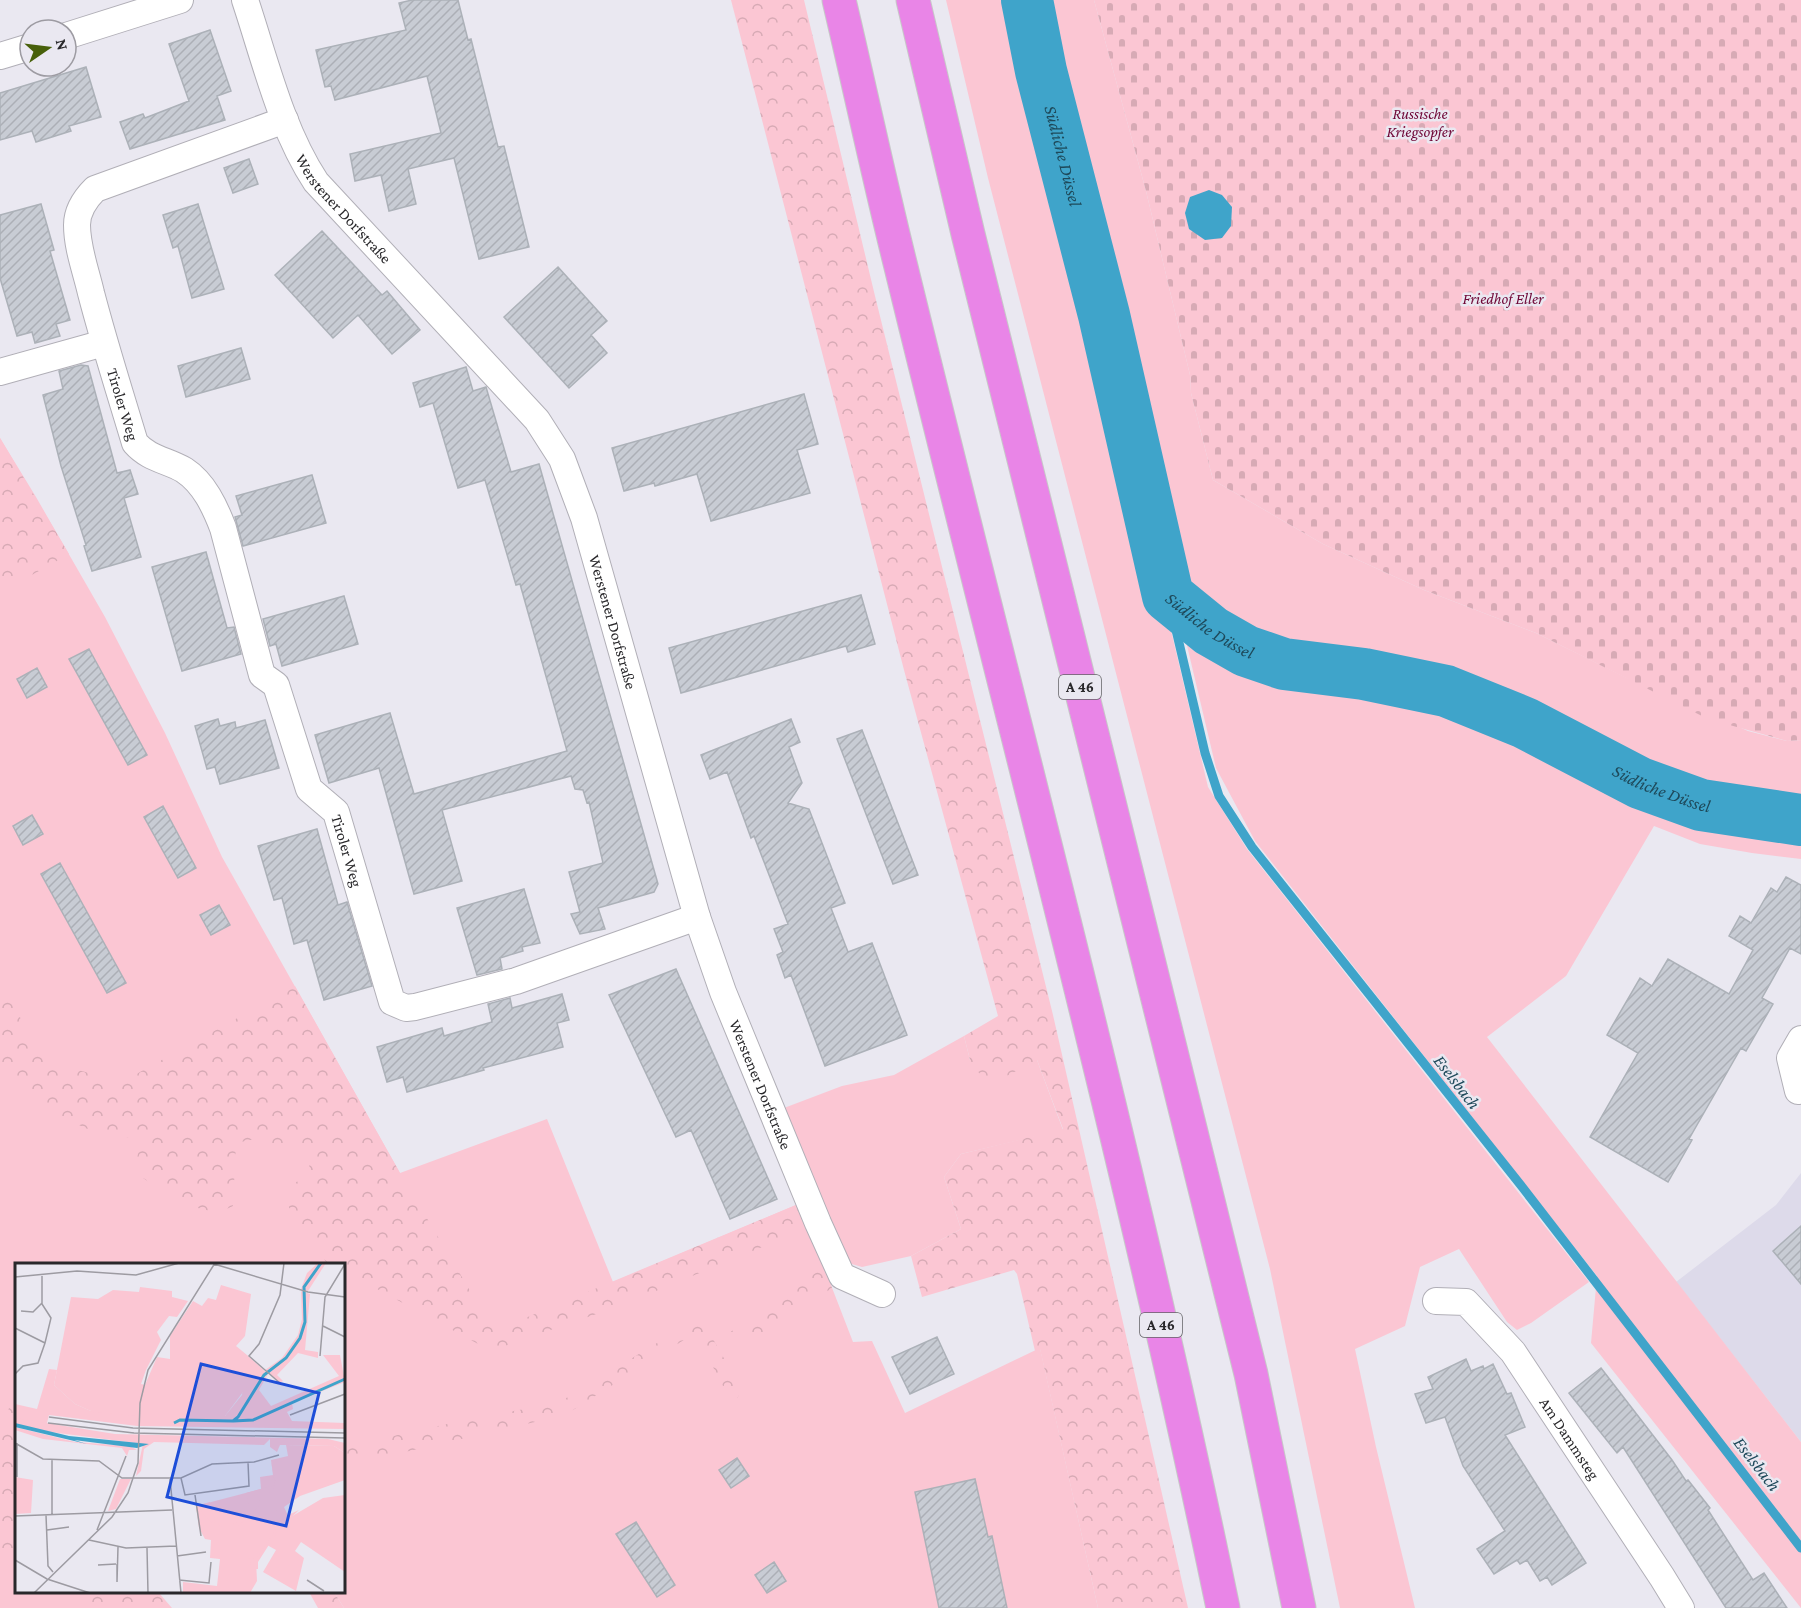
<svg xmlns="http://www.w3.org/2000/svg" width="1801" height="1608" font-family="'Crimson Pro',serif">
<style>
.built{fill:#dddaea}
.green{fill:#fbc6d3}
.forest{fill:url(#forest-crowns)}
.cemetery{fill:url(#cemetery-stones)}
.water{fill:#3fa4ca}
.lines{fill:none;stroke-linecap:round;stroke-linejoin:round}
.stream{stroke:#3fa4ca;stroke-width:9}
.river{stroke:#3fa4ca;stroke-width:52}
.building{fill:url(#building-hatch);stroke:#acb1b8;stroke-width:1.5}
.street-casing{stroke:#b1afb7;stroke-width:28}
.highway-casing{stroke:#c7c7c8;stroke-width:35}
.street{stroke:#fff;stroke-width:26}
.highway{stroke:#e985e7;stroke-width:33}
.labels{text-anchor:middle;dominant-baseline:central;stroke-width:5;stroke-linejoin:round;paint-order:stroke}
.shield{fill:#eae8f1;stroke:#636266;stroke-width:1.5}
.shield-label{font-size:15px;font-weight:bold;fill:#29282b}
.park-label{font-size:16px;font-style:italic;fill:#6f0737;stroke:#eae8f1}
.street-label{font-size:16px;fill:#29282b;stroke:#eae8f1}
.water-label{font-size:18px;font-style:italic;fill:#1e495a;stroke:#eae8f1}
.inset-river{fill:none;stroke:#3fa4ca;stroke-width:3}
.inset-road{fill:none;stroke:#9d9ba2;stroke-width:1.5}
.view{fill:#1d4ed8;fill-opacity:0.15;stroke:#1d4ed8;stroke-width:3}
.inset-edge{fill:none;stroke:#29282b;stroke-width:3}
</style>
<defs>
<pattern id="forest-crowns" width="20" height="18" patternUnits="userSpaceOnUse" patternTransform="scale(1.5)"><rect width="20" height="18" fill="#fbc6d3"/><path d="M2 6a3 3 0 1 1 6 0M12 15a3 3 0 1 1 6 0" fill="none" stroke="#d7aab5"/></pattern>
<pattern id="cemetery-stones" width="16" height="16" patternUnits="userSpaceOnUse" patternTransform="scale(1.5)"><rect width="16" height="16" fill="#fbc6d3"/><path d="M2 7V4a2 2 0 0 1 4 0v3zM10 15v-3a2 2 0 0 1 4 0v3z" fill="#d7aab5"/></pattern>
<pattern id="building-hatch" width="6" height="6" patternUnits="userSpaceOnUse" patternTransform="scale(1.5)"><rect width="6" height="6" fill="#c8ccd4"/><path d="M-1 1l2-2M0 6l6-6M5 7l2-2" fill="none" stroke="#acafb6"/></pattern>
</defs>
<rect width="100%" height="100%" fill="#eae8f1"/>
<!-- built -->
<path class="built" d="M1801 1173V1442L1676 1282 1776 1205Z"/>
<!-- green -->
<path class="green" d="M946 0H1022L1208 787 1247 849 1589 1282 1531 1323 1517 1330 1507 1322 1459 1249 1420 1267 1405 1326 1355 1349 1376 1447 1415 1608H1340L1270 1269 988 178Z
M1039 0H1094L1146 191 1190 375 1191 393 1213 480 1323 544 1424 590 1536 633 1625 677 1748 731 1787 741 1801 740V859L1752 853 1700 844 1654 826 1566 976 1487 1037 1801 1442V1608L1591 1343 1597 1276 1255 841 1216 768 1048 58Z
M0 438 36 497 105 617 165 733 222 857 400 1173 547 1119 613 1282 796 1205 824 1267 853 1342 872 1341 905 1413 1040 1348 1098 1608H344L334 1592H344V1264H16V1592H161L141 1598 130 1608H0Z
M964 1036 970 1060H1037L1063 1130 961 1154 944 1177 961 1229 911 1256 862 1267 845 1262 784 1108 842 1086 894 1075Z"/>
<!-- forest -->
<path class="forest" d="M731 0H804L875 296 1053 1015 1188 1608H1098L1040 1349 1035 1351 1017 1274 1014 1270 922 1297 911 1256 961 1229 944 1177 961 1154 1063 1129 1037 1060 988 1086 970 1060 964 1036 998 1016 904 670Z
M0 438 69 554 0 593Z
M295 986 400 1173 494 1331 796 1205 806 1229 622 1305 491 1351 344 1271V1264H332L326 1262 289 1208V1186C310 1175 313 1172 306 1149L289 1146 278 1148 255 1139 236 1143 233 1206 218 1213 182 1204 137 1174 135 1165 142 1138 105 1137 55 1114 9 1083 0 1074V996L9 998 45 1061 122 1082Z
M824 1267 832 1288 764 1333 726 1335Z
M690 1323 705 1325 742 1390 733 1405 703 1348 687 1338 565 1415 344 1466V1447L474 1418 558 1403Z
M16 1396V1559L0 1551V1424Z
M74 1592H155L159 1593 172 1608H99Z
M309 1592H334L344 1608H318Z"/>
<!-- cemetery -->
<path class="cemetery" d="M1094 0H1801V740L1787 741 1708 719 1536 633 1424 590 1323 544 1213 480 1191 393 1190 375 1146 191Z"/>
<!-- water -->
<path class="water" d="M1209 190 1222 195 1232 207 1231 226 1222 238 1205 240 1189 229 1185 213 1190 197Z"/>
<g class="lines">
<!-- stream -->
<path class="stream" d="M1168 596 1205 753 1219 796 1252 847 1523 1188 1801 1548"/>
<!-- river -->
<path class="river" id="s1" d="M1027 0 1041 71 1104 315 1168 596 1211 631 1246 651 1284 664 1364 674 1446 691 1525 723 1640 783 1701 805 1801 820"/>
</g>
<!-- building -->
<path class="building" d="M412 0H458L468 40 471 39 498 147 504 146 529 247 479 259 454 158 408 169 416 204 389 211 381 175 355 181 350 154 441 133 427 76 335 100 331 86 325 87 316 50 406 30 399 3Z
M210 30 231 91 217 96 225 120 130 149 120 122 143 114 145 118 189 101 169 44Z
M86 67 101 117 69 126 71 131 36 142 32 131 0 140V93Z
M249 159 258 184 233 193 224 168Z
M41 204 54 250 50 251 70 320 56 324 60 336 35 343 32 332 17 336 0 278V215Z
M198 204 224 289 192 298 178 246 173 248 163 215Z
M322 231 382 295 387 291 420 330 392 354 358 315 333 338 275 275Z
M558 267 607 321 591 335 607 353 569 388 504 317Z
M241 348 250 379 186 397 178 366Z
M81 365 88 366 117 473 130 470 138 494 124 498 141 557 92 571 84 546 86 545 61 466 43 395 63 389 59 371Z
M466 367 473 391 486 387 511 472 539 464 658 884 654 892 598 908 605 929 580 934 571 914 580 912 569 872 603 863 589 802 587 803 583 790 575 789 571 776 442 810 462 881 414 894 379 768 329 783 315 735 390 713 414 794 567 751 520 584 516 585 485 480 458 488 433 403 420 407 413 383Z
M804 394 818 444 797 450 810 493 711 521 697 474 655 486 654 483 624 491 612 448Z
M312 475 326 523 243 546 235 517 242 515 236 496Z
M206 552 227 628 234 627 241 654 182 671 152 567Z
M861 595 875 644 848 652 846 646 681 693 669 648Z
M344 596 358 644 282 666 276 644 270 646 263 619Z
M89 649 147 755 128 765 69 659Z
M37 668 47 687 27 698 17 679Z
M218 719 220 726 235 722 236 728 265 720 279 768 220 784 215 767 207 769 195 726Z
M791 719 800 742 789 747 802 783 788 803 809 809 845 903 831 908 848 952 872 943 907 1035 825 1066 791 975 785 978 777 955 783 952 774 929 788 924 754 836 751 838 727 772 710 779 701 755Z
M862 730 918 875 893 884 837 739Z
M163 806 196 868 178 878 144 817Z
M32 815 43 834 23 845 13 826Z
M317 829 338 905 347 902 372 986 324 1000 307 940 294 944 282 898 274 900 258 846Z
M60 863 126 983 107 993 41 874Z
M1786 877 1801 885V954L1790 948 1762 998 1773 1004 1746 1051 1741 1048 1689 1139 1692 1140 1668 1182 1590 1137 1638 1053 1607 1035 1640 978 1652 986 1668 959 1729 994 1753 950 1729 936 1740 916 1751 923 1771 888 1777 892Z
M524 889 540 943 522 947 523 951 500 958 502 969 477 975 457 908Z
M219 905 230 925 211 935 200 915Z
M676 969 777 1199 730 1219 691 1130 676 1137 609 995Z
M562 994 569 1020 557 1023 563 1047 483 1068 484 1070 407 1092 403 1077 387 1082 377 1047 442 1028 444 1036 492 1022 488 1004 510 998 512 1008Z
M1801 1226V1284L1773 1251Z
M937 1337 954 1374 910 1394 892 1357Z
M1466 1359 1471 1371 1483 1366 1484 1369 1493 1364 1507 1394 1511 1393 1525 1427 1505 1435 1586 1563 1552 1585 1547 1577 1540 1581 1527 1560 1520 1564 1517 1560 1494 1574 1477 1549 1505 1531 1463 1466 1445 1417 1426 1423 1415 1394 1433 1389 1428 1377Z
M1601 1368 1672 1460 1686 1481 1688 1480 1710 1508 1708 1510 1753 1580 1764 1573 1787 1608H1726L1623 1447 1617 1453 1569 1393Z
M737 1458 749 1476 731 1488 719 1470Z
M975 1479 988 1537 992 1536 1007 1608H939L915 1492Z
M636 1522 675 1585 657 1597 616 1534Z
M774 1562 786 1581 767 1593 755 1575Z"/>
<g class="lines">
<defs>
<g id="street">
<path id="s2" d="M245 0C265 60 281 129 316 182L537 420 562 459 584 518 697 917 723 992 818 1223 842 1276 882 1294"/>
<path d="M66 36 180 0"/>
<path d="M0 56 30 47"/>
<path id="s3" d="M285 120 95 189C85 199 77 210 77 225 77 248 86 271 91 293 104 343 120 393 135 443 149 459 167 460 184 470 204 483 215 507 223 528L262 675 276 685 309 789 336 812 392 1002 406 1008 415 1007 516 981 697 917"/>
<path d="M0 372 104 343"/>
<path d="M1798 1091 1790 1058 1801 1039"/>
<path id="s4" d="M1436 1301 1466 1302 1513 1352 1662 1577 1681 1608"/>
</g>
<path id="highway" d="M839 0C860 89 879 179 901 267 1010 714 1130 1158 1223 1608
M913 0 968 234 1251 1374 1299 1608"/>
</defs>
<!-- street casing -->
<use href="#street" class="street-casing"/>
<!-- highway casing -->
<use href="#highway" class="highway-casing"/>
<!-- street -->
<use href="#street" class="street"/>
<!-- highway -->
<use href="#highway" class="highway"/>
</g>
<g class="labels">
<!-- shield labels -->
<g class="shield">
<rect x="1059" y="675" width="42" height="24" rx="4.5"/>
<rect x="1140" y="1313" width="42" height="24" rx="4.5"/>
</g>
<g class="shield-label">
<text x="1080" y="687">A 46</text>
<text x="1161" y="1325">A 46</text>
</g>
<!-- park labels -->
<g class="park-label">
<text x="1420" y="113">Russische<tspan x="1420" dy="18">Kriegsopfer</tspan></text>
<text x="1503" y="298">Friedhof Eller</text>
</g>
<!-- street labels -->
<g class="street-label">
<text stroke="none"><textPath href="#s2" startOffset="234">Werstener Dorfstraße</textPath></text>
<text stroke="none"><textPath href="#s3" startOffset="429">Tiroler Weg</textPath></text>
<text stroke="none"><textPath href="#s2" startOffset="738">Werstener Dorfstraße</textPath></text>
<text stroke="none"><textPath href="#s3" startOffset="951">Tiroler Weg</textPath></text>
<text stroke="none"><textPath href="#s2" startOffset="1224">Werstener Dorfstraße</textPath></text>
<text stroke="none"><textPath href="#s4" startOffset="202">Am Dammsteg</textPath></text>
</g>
<!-- water labels -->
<g class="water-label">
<text stroke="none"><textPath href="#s1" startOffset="160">Südliche Düssel</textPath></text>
<text stroke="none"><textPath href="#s1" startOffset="664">Südliche Düssel</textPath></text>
<text stroke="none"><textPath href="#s1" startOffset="1150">Südliche Düssel</textPath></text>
<text transform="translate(1457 1082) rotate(52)">Eselsbach</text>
<text transform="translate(1757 1464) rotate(52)">Eselsbach</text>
</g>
</g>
<!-- overview -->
<g transform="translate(15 1263)">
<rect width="330" height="330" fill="#eae8f1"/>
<path d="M303 0H311L293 28 286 26 292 10ZM286 28 295 31 290 87 303 89V95L283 90 262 112 268 118 264 120 250 107 267 95 283 72 287 56ZM232 92 253 111 244 127 256 143 324 113 308 92H325L330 119 277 140 278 146 272 149 277 158 330 160V166L122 163 34 152 30 168 0 160V141L22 146 34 106 42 107 39 122 60 141 76 148 210 153 227 132ZM271 182 319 183 330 190V217L285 233 269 244 274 255 308 235 330 232V309L286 279 280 288 289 295 281 328 248 309 261 287 252 282 264 266 241 297 242 318 235 330H168V319L202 323 205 296 195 295 196 277 190 276 184 265 181 243 246 226 245 214 258 212 256 197 273 193ZM0 214 18 217 16 250 0 251ZM105 216H116L101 246 93 248Z" fill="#fbc6d3"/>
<path d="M0 155 100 171 313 176 330 180V190L319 183 272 182H265L262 189 255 184V176L249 182 139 179 129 186 126 208 121 213 128 181 28 168 0 160ZM0 164 60 179 115 183 122 187H114L112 193 107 185 28 176 0 167ZM256 197 261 222 252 233 243 232 245 242 222 264H207L196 257 197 261 186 248 182 249 181 243 195 239 200 258 209 263 222 259 234 245 231 230 260 222ZM261 245 262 257 284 247 264 266 243 299V306H238L233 295 241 296 262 265 250 252Z" fill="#fbc6d3"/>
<path d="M206 22 236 31 230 73 221 83 232 92 240 113 210 153H125L78 149 60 141 39 122 56 34 83 36 98 27 124 29 125 24 157 28V34L173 38 162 54 154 53 142 69 146 77 131 107 126 121 130 122 142 94 155 96V73L178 38 187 43 193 35 201 37Z" fill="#fbc6d3"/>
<path d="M0 160 54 173 134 181 122 185 59 177 72 181 0 164Z" fill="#3fa4ca"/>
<path class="inset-river" d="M218 158 238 157 330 116M159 160 165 157 218 158 223 154 249 112 271 95 285 75 290 59 289 24 306 0"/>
<path class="inset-road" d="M199 1 293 29 330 34M0 14 62 8 121 12 164 0M6 48 18 49 27 40M308 63 330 74M0 65 30 80M305 93 310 34 330 1M0 111 8 103 23 100 30 80 36 55 27 41V13M266 121 234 93 244 81 265 32 269 0M275 152 330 131M34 154 118 165 330 170M33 160 119 170 330 175M0 180 28 196 84 198 107 215H166L197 201 239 199 264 192M37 196V251M2 214V180M166 215 170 232 234 223 233 199M155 216 166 330M180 232 186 273M31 252 33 303 38 309M0 253 157 247M32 267 54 264M82 267 111 193M74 277 111 285 161 283M132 285 133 330M162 293 191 289M0 297 32 316 75 330M102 301V319L103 284M83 302 101 301M164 317 194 320 196 299M292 317 309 328M19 330 97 254 113 230 123 200 125 140 133 107 200 0"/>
<path class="view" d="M186 101 304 130 271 263 152 234Z"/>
<rect width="330" height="330" class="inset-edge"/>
</g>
<!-- north arrow -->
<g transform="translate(48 48) rotate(76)"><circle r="28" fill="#eae8f1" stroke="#9d9ba2" stroke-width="1.5"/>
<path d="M0-4.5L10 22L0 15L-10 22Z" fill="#48600b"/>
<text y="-9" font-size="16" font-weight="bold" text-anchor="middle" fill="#29282b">N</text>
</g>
</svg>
